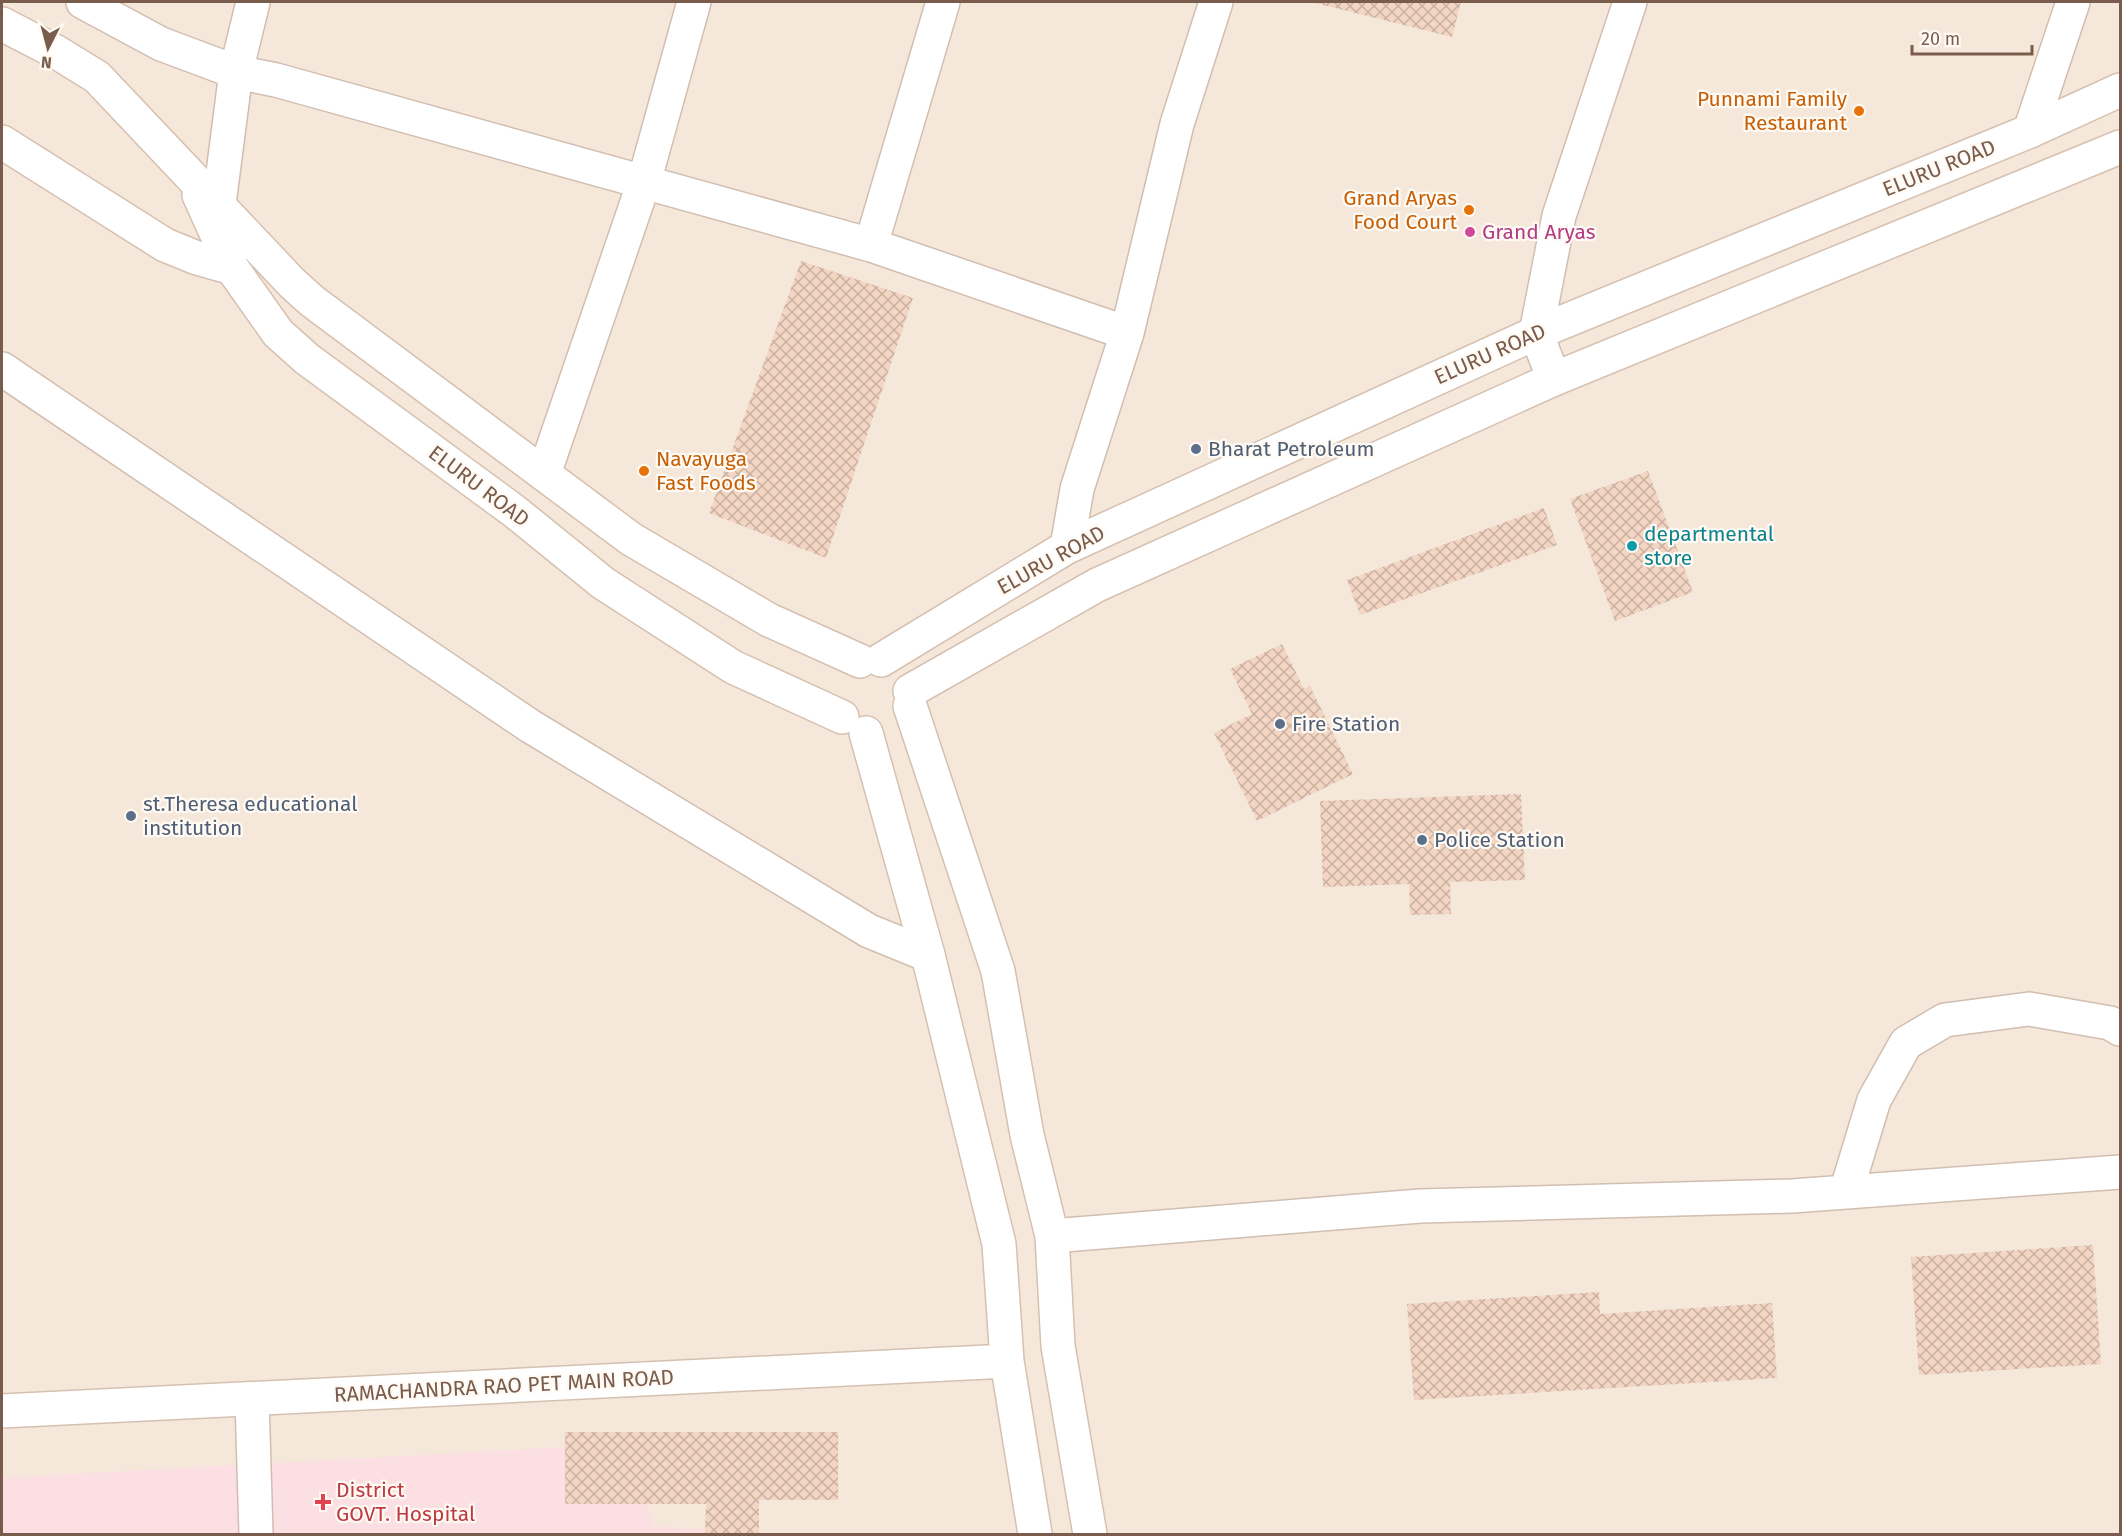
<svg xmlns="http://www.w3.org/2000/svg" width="2122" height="1536" font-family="'Fira Sans',sans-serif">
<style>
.residential{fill:#f5e8da}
.medical{fill:#fbdfe3}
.building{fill:url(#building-cross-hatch)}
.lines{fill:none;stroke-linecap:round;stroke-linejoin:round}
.street-casing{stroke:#d1beb0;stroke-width:36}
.secondary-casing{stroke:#d6c0b0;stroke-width:36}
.street{stroke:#fff;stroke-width:33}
.secondary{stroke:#fff;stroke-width:33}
.food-dot{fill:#e8710a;stroke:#fffaf3;stroke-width:2}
.hotel-dot{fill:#d1479c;stroke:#fffaf3;stroke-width:2}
.service-dot{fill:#5c6f8a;stroke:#fffaf3;stroke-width:2}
.culture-dot{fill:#0f9aa8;stroke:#fffaf3;stroke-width:2}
.health-dot{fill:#e0444e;stroke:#fffaf3;stroke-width:2}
.labels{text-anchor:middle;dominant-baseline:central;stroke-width:4.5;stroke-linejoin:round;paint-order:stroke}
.food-label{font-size:21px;fill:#c56008;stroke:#fffaf3;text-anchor:end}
.street-label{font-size:21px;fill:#7a5c4d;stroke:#fffaf3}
.hotel-label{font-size:21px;fill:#b23c85;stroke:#fffaf3;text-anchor:start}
.service-label{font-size:21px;fill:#4e5e75;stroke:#fffaf3;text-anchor:start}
.culture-label{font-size:21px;fill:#0d838f;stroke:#fffaf3;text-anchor:start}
.health-label{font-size:21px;fill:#be3a42;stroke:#fffaf3;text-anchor:start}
</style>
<defs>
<pattern id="building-cross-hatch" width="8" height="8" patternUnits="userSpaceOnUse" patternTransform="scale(1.5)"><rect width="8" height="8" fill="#f3d5c3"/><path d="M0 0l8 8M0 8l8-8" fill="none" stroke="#cab0a1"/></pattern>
</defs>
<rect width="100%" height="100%" fill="#fdf6ec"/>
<!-- residential -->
<path class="residential" d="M2 2H2120V1534H2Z"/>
<!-- medical -->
<path class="medical" d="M622 1444 654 1526 762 1534H2V1478Z"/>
<!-- building -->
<path class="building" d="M1311 2H1461L1452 37Z
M801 261 913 298 826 558 709 513Z
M1648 471 1693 592 1615 621 1570 499Z
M1544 508 1557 545 1360 615 1347 580Z
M1282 644 1304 689 1310 686 1353 774 1257 821 1214 733 1252 714 1230 669Z
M1521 794 1525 880 1450 882 1451 914 1410 915 1409 884 1323 887 1320 801Z
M2093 1245 2101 1364 1919 1375 1911 1257Z
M1599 1292 1600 1314 1772 1303 1777 1378 1414 1400 1407 1304Z
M565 1432H838V1500H759V1533H705L706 1504H565Z"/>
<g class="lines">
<defs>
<path id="street" d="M83 2 161 44 236 72 276 80 871 245 1127 333
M2030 131 2073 2
M219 204 236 72 253 2
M871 245 943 2
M2 369 530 726 869 931 928 955
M1554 379 1536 333 1559 216 1630 2
M544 474 644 182 694 2
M1067 547 1077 489 1127 333 1177 124 1216 2
M1846 1192 1874 1100 1906 1043 1945 1020 2029 1009 2110 1023 2120 1029
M1052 1236 1420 1206 1792 1196 2120 1172
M252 1399 256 1534"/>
<path id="secondary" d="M2 24 58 53 97 77 292 283 312 301 631 539 769 620 860 661
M2 142 165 245 197 258 232 268
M199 195 232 268 278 333 307 359 514 511 603 583 733 667 842 717
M881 660 1067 547 1536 333 2030 131 2120 90
M910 691 1097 585 1554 379 2120 147
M910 706 998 971 1027 1135 1052 1236 1058 1346 1090 1534
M866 733 928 955 999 1244 1007 1361 1035 1534
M2 1411 1007 1361"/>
</defs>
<!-- street casing -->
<use href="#street" class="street-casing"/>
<!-- secondary casing -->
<use href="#secondary" class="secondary-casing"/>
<!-- street -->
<use href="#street" class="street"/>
<!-- secondary -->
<use href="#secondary" class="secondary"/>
</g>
<!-- markers -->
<g class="food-dot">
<circle cx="1859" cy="111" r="6"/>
<circle cx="1469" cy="210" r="6"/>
<circle cx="644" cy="471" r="6"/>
</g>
<circle class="hotel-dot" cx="1470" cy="232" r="6"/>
<g class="service-dot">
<circle cx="1196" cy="449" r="6"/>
<circle cx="1280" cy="724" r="6"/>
<circle cx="131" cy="816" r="6"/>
<circle cx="1422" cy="840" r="6"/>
</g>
<circle class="culture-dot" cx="1632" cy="546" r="6"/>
<path class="health-dot" d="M320 1493h6v6h6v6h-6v6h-6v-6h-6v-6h6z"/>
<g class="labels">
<!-- food labels -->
<g class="food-label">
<text x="1847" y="99">Punnami Family<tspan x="1847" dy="24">Restaurant</tspan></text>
<text x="1457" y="198">Grand Aryas<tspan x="1457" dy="24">Food Court</tspan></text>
<text x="656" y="459" text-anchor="start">Navayuga<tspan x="656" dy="24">Fast Foods</tspan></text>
</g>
<!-- street labels -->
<g class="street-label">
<text transform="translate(1939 168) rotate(-22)">ELURU ROAD</text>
<text transform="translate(1490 354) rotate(-24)">ELURU ROAD</text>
<text transform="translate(479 486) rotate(37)">ELURU ROAD</text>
<text transform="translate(1051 560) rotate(-29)">ELURU ROAD</text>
<text transform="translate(504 1386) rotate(-3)">RAMACHANDRA RAO PET MAIN ROAD</text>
</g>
<!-- hotel labels -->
<g class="hotel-label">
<text x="1482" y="232">Grand Aryas</text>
</g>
<!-- service labels -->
<g class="service-label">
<text x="1208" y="449">Bharat Petroleum</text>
<text x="1292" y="724">Fire Station</text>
<text x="143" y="804">st.Theresa educational<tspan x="143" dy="24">institution</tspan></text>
<text x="1434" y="840">Police Station</text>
</g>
<!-- culture labels -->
<g class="culture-label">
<text x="1644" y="534">departmental<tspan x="1644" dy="24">store</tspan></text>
</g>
<!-- health labels -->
<g class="health-label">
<text x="336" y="1490">District<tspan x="336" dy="24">GOVT. Hospital</tspan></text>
</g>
</g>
<!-- border -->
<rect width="2122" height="1536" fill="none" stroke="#7a5c4d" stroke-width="6"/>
<!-- north arrow -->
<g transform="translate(48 48) rotate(186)" stroke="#fffaf3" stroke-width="4.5" paint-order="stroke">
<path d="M0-4.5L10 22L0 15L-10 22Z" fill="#7a5c4d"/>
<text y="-9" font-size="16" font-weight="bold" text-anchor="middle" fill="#7a5c4d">N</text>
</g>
<!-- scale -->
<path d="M1912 45v9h120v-9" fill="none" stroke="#7a5c4d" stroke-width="3"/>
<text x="1921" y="45" font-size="18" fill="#7a5c4d" stroke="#fffaf3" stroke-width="4.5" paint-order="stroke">20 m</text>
</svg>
